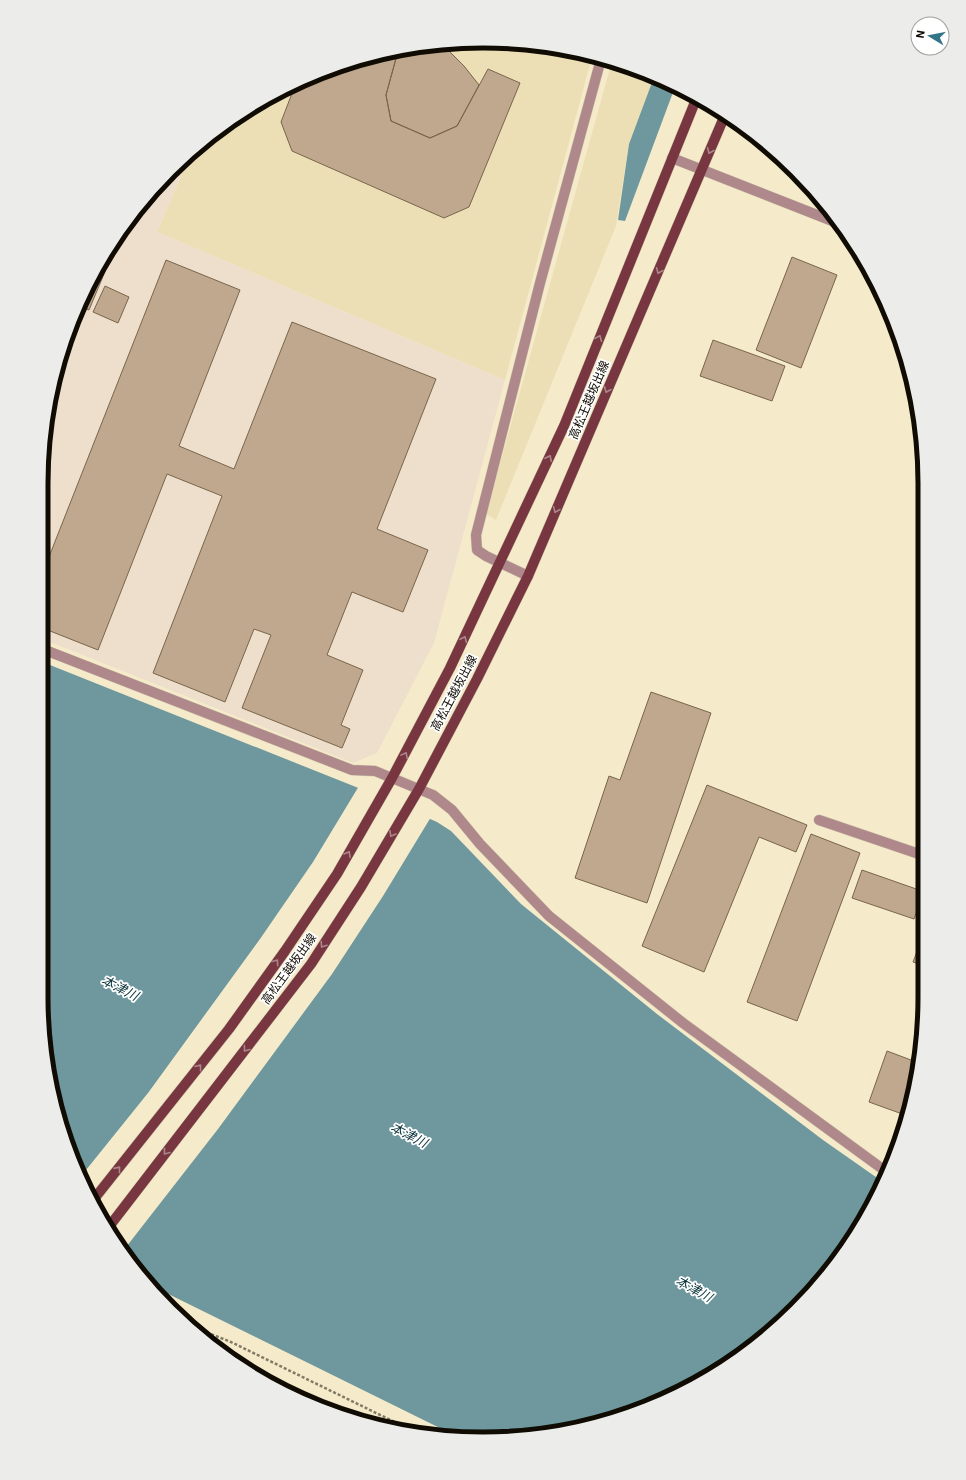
<svg xmlns="http://www.w3.org/2000/svg" width="966" height="1480" font-family="Roboto,'Noto Sans JP',sans-serif">
<style>
.built{fill:#ecdfb6}
.industrial{fill:#eedfcc}
.water{fill:#6e989e}
.pier{fill:#f5ebca}
.building{fill:#bfa88d;stroke:#79654c}
.lines{fill:none;stroke-linecap:round;stroke-linejoin:round}
.street-casing{stroke:#d0c7aa;stroke-width:11}
.primary-casing{stroke:#d0c7aa;stroke-width:11}
.path{stroke:#817a65;stroke-width:2.5;stroke-dasharray:3 2;stroke-linecap:butt}
.street{stroke:#af888c;stroke-width:10}
.primary{stroke:#773640;stroke-width:10}
.oneway{stroke:#ad868c}
.labels{text-anchor:middle;dominant-baseline:central;stroke-width:3.5;stroke-linejoin:round;paint-order:stroke}
.street-label{font-size:12px;fill:#100c03;stroke:#fff}
.water-label{font-size:13px;font-style:italic;fill:#0a353a;stroke:#fff}
.rim{fill:none;stroke:#100c03;stroke-width:5}
</style>
<rect width="100%" height="100%" fill="#f5ebca"/>
<!-- built -->
<path class="built" d="M454 42 540 45 592 57 505 380 157 232 190 155 214 132 287 87 368 56Z
M612 61 625 64 654 77 629 144 616 226 496 520 486 514Z"/>
<!-- industrial -->
<path class="industrial" d="M190 155 157 232 505 380 434 643 377 753 353 763 45 640V425L75 314 100 262 151 192Z"/>
<!-- water -->
<path class="water" d="M654 77 675 87 625 221 618 220 629 144Z
M45 663 356 787 437 822 451 831 521 904 657 1014 823 1140 883 1182 851 1242 815 1288 728 1365 678 1394 598 1424 483 1439 456 1436 150 1285 116 1243 64 1139 45 1055Z"/>
<!-- pier -->
<path class="pier" d="M359 786 431 817 383 896 332 974 218 1129 123 1251 116 1243 82 1175 148 1093 260 939 313 862Z"/>
<!-- building -->
<path class="building" d="M442 44 464 66 479 85 457 126 430 138 391 121 386 95 398 51Z
M398 51 386 95 391 121 430 138 457 126 488 69 520 83 469 207 444 218 292 151 281 122 296 83 368 56Z
M121 233 89 310 79 306 100 262Z
M792 257 837 275 801 368 756 350Z
M166 260 240 290 179 446 234 469 292 322 436 379 377 529 428 550 403 612 352 592 327 655 363 670 341 725 350 729 342 748 242 708 271 635 254 629 225 702 153 673 222 496 167 474 98 650 45 629V567Z
M105 286 129 297 118 323 93 312Z
M713 340 785 366 772 401 700 376Z
M651 692 711 713 647 903 575 878 609 776 620 780Z
M707 785 807 825 796 852 759 837 704 972 642 946Z
M811 834 860 853 797 1021 747 1002Z
M862 870 922 891V897L914 919 852 898Z
M922 938V965L913 962Z
M887 1051 919 1063 905 1115 869 1102Z"/>
<g class="lines">
<defs>
<path id="street" d="M672 158 840 224
M528 576 486 556 477 550 476 535 540 283 601 59
M45 650 352 770 375 771 433 795 452 810 480 844 549 916 683 1023 888 1173
M819 820 922 855"/>
<path id="primary" d="M94 1199 229 1029 285 951 337 874 392 778 450 668 564 426 697 97
M108 1228 311 964 361 887 419 789 477 679 528 576 725 115"/>
</defs>
<!-- street casing -->
<use href="#street" class="street-casing"/>
<!-- primary casing -->
<use href="#primary" class="primary-casing"/>
<!-- path -->
<path class="path" d="M188 1325 231 1342 415 1432"/>
<!-- street -->
<use href="#street" class="street"/>
<!-- primary -->
<use href="#primary" class="primary"/>
</g>
<!-- one-way arrows -->
<defs><path id="oneway-chevron" d="M-2-3.5L2.5 0L-2 3.5" fill="none" stroke-width="1.6" stroke-linecap="round" stroke-linejoin="round"/></defs>
<g class="oneway">
<use href="#oneway-chevron" transform="translate(710 151) rotate(113)"/>
<use href="#oneway-chevron" transform="translate(659 271) rotate(113)"/>
<use href="#oneway-chevron" transform="translate(599 338) rotate(-68)"/>
<use href="#oneway-chevron" transform="translate(607 390) rotate(113)"/>
<use href="#oneway-chevron" transform="translate(549 458) rotate(-65)"/>
<use href="#oneway-chevron" transform="translate(556 510) rotate(113)"/>
<use href="#oneway-chevron" transform="translate(464 639) rotate(-65)"/>
<use href="#oneway-chevron" transform="translate(405 755) rotate(-62)"/>
<use href="#oneway-chevron" transform="translate(392 834) rotate(120)"/>
<use href="#oneway-chevron" transform="translate(348 854) rotate(-60)"/>
<use href="#oneway-chevron" transform="translate(323 945) rotate(123)"/>
<use href="#oneway-chevron" transform="translate(276 962) rotate(-54)"/>
<use href="#oneway-chevron" transform="translate(246 1049) rotate(127)"/>
<use href="#oneway-chevron" transform="translate(199 1067) rotate(-52)"/>
<use href="#oneway-chevron" transform="translate(166 1152) rotate(128)"/>
<use href="#oneway-chevron" transform="translate(118 1169) rotate(-51)"/>
</g>
<g class="labels">
<!-- street labels -->
<g class="street-label">
<text transform="translate(589 400) rotate(-67)">高松王越坂出線</text>
<text transform="translate(454 693) rotate(-62)">高松王越坂出線</text>
<text transform="translate(289 969) rotate(-54)">高松王越坂出線</text>
</g>
<!-- water labels -->
<g class="water-label">
<text transform="translate(120 988) rotate(27)">本津川</text>
<text transform="translate(409 1135) rotate(27)">本津川</text>
<text transform="translate(694 1289) rotate(29)">本津川</text>
</g>
</g>
<!-- crop -->
<path d="M0 0H966V1480H0ZM483 48H483A435 435 0 0 1 918 483V997A435 435 0 0 1 483 1432H483A435 435 0 0 1 48 997V483A435 435 0 0 1 483 48Z" fill="#ececeb" fill-rule="evenodd"/>
<path class="rim" d="M483 48H483A435 435 0 0 1 918 483V997A435 435 0 0 1 483 1432H483A435 435 0 0 1 48 997V483A435 435 0 0 1 483 48Z"/>
<!-- north arrow -->
<g transform="translate(930 36) rotate(280)"><circle r="19" fill="#ffffff" stroke="#9f9e9a"/>
<path d="M0-3L7 15L0 10L-7 15Z" fill="#327586"/>
<text y="-6" font-size="11" font-weight="bold" text-anchor="middle" fill="#100c03">N</text>
</g>
</svg>
